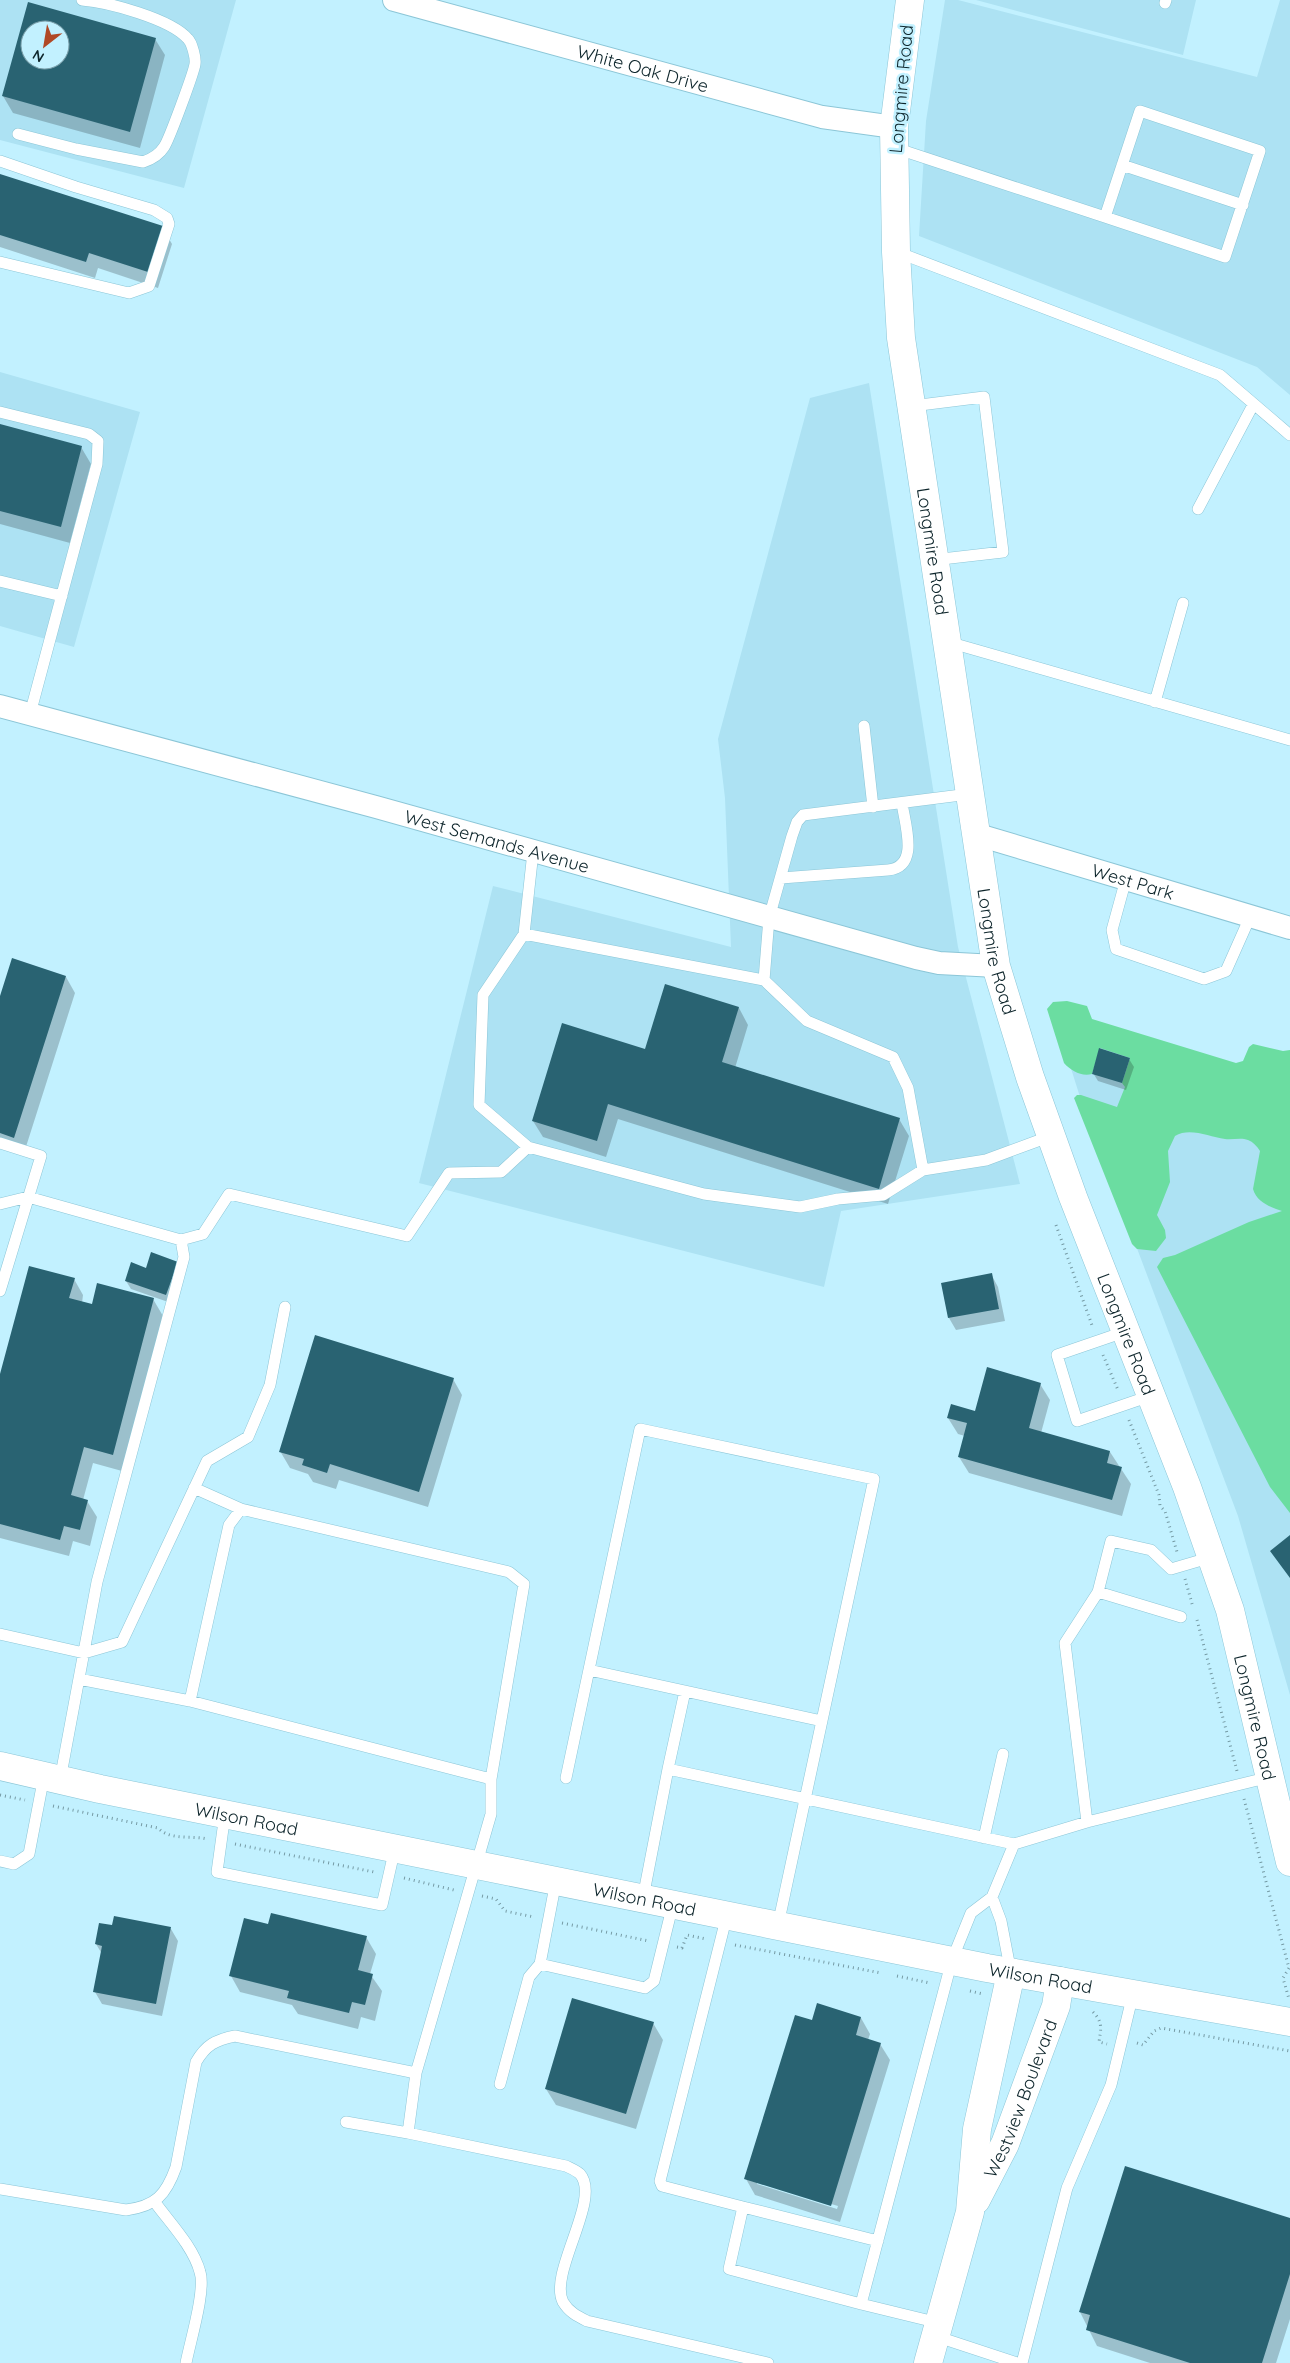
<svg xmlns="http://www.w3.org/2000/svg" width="1290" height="2363" font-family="Quicksand,sans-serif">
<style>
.built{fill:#ade2f3;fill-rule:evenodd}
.green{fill:#6bdda1}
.shadow{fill:#0003;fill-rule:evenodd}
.building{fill:#296372;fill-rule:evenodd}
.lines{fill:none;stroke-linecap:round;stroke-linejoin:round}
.lane-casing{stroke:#8cc6d7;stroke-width:12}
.street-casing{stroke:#8cc6d7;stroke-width:24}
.secondary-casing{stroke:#8cc6d7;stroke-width:29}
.path{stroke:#759aa4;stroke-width:3;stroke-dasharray:1 4;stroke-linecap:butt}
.lane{stroke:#fff;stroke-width:11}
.street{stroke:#fff;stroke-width:22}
.secondary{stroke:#fff;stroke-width:28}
.labels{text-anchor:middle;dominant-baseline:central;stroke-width:5;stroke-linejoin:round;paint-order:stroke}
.street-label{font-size:18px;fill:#0d252b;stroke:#c2f1ff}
</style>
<rect width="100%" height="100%" fill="#c2f1ff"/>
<!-- built -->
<path class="built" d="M0 0H236L184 188 0 140ZM30 30H60V60H30Z
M945 0H958L1257 77 1280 0H1290V395L1257 367 919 236 926 121Z
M976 0H1196L1183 55Z
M0 372 140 412 74 647 0 626Z
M869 383 958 947 1020 1184 841 1211 824 1287 419 1183 493 886 731 947 725 798 718 739 810 398Z
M1054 1015 1290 1086V1695L1238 1516 1081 1100Z"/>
<!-- green -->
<path class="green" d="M1067 1001 1087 1006 1092 1019 1236 1063 1243 1061 1249 1047 1253 1044 1283 1051 1290 1050V1513L1270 1487 1157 1267 1163 1258 1175 1255 1249 1222 1282 1211C1271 1207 1257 1203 1253 1189L1260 1151C1257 1146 1253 1142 1248 1140 1241 1137 1233 1140 1225 1139 1209 1137 1190 1127 1175 1136L1168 1151 1170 1182 1157 1215 1165 1230 1166 1238 1156 1251 1137 1249 1132 1244 1074 1098 1077 1095H1081L1117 1107 1125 1087 1122 1083 1130 1058 1100 1048 1092 1074C1082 1077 1071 1071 1064 1063L1047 1009 1053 1002Z"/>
<!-- shadow -->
<path class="shadow" d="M29 4 155 39 165 55 140 148 13 113 3 96ZM30 30H60V60H30Z
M0 176 162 227 172 244 158 288 98 268 95 278 0 247Z
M0 426 81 447 91 464 70 543 0 524Z
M66 977 75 993 24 1153 0 1146V1000Z
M666 986 739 1008 748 1025 735 1068 899 1119 909 1136 888 1204 618 1119 606 1157 543 1137 533 1121 646 1051Z
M1129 1059 1134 1067 1126 1090 1098 1081 1093 1073Z
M177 1263 171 1303 131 1289 126 1281 146 1269Z
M991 1274 998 1287 1005 1321 956 1330 949 1318 942 1284Z
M74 1279 83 1295 82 1303 92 1306 153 1299 163 1316 122 1471 93 1463 83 1500 87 1501 97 1517 90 1546 73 1541 69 1556 0 1538V1379Z
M453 1379 462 1395 428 1507 339 1480 336 1489 313 1482 308 1474 290 1468 280 1451Z
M1040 1384 1050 1400 1041 1433 1110 1452 1131 1484 1122 1516 969 1473 959 1457 965 1436 958 1434 948 1418 976 1412Z
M269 1926 366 1937 376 1954 370 1974 382 1991 375 2021 361 2017 358 2029 298 2014 292 2005 240 1992 231 1976Z
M113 1927 171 1929 178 1941 162 2016 102 2004 95 1992 102 1954 96 1944Z
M861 2018 870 2034 868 2040 880 2044 890 2060 840 2222 755 2195 746 2179 812 2022ZM757 2182 838 2206 837 2209 757 2184Z
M653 2023 663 2040 636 2129 556 2105 546 2089Z
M1290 2219V2319L1276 2363H1150L1097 2346 1080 2312Z"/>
<!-- building -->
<path class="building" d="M28 2 156 38 130 132 2 96ZM30 30H60V60H30Z
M0 174 163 226 148 272 89 253 86 262 0 235Z
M0 424 82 446 61 527 0 511Z
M12 958 66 976 14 1138 0 1133V996Z
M665 984 739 1007 722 1062 900 1118 879 1189 608 1104 597 1141 532 1121 562 1023 645 1049Z
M1099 1048 1130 1058 1122 1083 1092 1074Z
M151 1252 178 1262 166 1295 125 1281 131 1262 146 1268Z
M29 1266 75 1278 69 1298 92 1304 97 1283 154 1298 113 1455 84 1447 71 1495 88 1500 80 1530 64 1526 60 1540 0 1524V1374Z
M992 1273 999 1309 948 1318 941 1283Z
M315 1335 454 1378 419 1492 330 1464 327 1473 302 1465 304 1459 279 1452Z
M987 1367 1041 1383 1029 1428 1110 1451 1107 1463 1122 1467 1112 1500 958 1457 967 1423 947 1418 951 1404 975 1411Z
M1290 1535V1578L1270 1551Z
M271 1913 367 1936 358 1970 373 1974 365 2005 352 2002 349 2013 287 1998 289 1991 229 1976 244 1918 268 1924Z
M114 1916 171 1927 156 2004 93 1992 102 1946 95 1944 99 1923 112 1925Z
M572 1998 654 2022 626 2114 545 2089Z
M817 2003 861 2017 856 2035 881 2043 831 2206 744 2179 795 2015 812 2020Z
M1125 2166 1290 2218V2274L1262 2363H1190L1086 2330 1090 2315 1079 2312Z"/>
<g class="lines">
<defs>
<path id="lane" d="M1165 3 1166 0
M1140 111 1260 151 1225 257 1105 217Z
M18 134 76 149 143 162C152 159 159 155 164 147 169 140 194 72 195 64 196 58 192 43 188 39 171 19 108 2 82 0
M895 148 1105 217
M0 161 76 187 154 210 167 218 169 224 149 286 129 293 0 262
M1122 165 1243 205
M897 252 1220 375 1290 435
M912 406 984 397 1003 552 933 560
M0 412 89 434 98 441 97 464 30 714
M1198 509 1253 405
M0 581 62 596
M948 642 1290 740
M1155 702 1183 603
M864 726 873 807
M781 878 888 870C920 867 905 825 902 803
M1126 879 1112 930 1116 949 1204 979 1226 971 1250 917
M524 934 533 852
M764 980 769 918 792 836 797 822 803 815 969 794
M0 1143 41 1156 0 1291
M528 1147 479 1105 483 995 524 934 764 980 807 1021 893 1057 908 1088 923 1170
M0 1204 28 1197 181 1240 184 1257 97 1582 60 1780
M181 1240 203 1234 229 1194 407 1236 449 1173 501 1172 528 1147 704 1194 800 1207 838 1199 883 1195 923 1170 986 1160 1051 1136
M1124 1332 1057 1355 1077 1421 1150 1396
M194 1488 241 1509 509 1572 524 1584 491 1779V1814L416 2073 408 2133 566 2166C570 2168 577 2171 580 2174 602 2199 548 2273 563 2302 569 2312 577 2316 587 2321L768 2363
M241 1509 229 1525 190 1701 491 1779
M1181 1617 1098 1592 1111 1541 1151 1550 1171 1569 1212 1557
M0 1634 84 1653 122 1642 207 1461 248 1437 270 1385 285 1307
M589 1670 822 1721
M79 1679 190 1701
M685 1691 668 1769 1014 1844
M566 1778 640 1429 874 1479 778 1925
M225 1814 217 1872 382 1905 395 1848
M1087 1822 1065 1643 1098 1592
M984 1838 1003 1754
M0 1861 14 1864 29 1854 44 1776
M556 1881 540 1964 645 1988 654 1981 673 1904
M992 1897 1001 1921 1011 1973
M643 1898 668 1769
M727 1915 660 2181 662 2186 743 2207 729 2269 861 2304 952 1960 971 1913 992 1897 1014 1844 1087 1822 1270 1777
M500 2084 529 1977 540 1964
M346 2122 408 2133
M0 2189 126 2210C156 2206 166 2195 176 2167L196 2062C206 2045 215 2040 235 2036L416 2073
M154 2201C169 2222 193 2246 200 2272 206 2290 190 2342 186 2363
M743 2207 878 2241
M861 2304 939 2323
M935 2336 1017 2363
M1022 2363 1067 2188 1111 2085 1133 1994"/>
<g id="street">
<path id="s1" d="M394 0 822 117 894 127"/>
<path id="s2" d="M0 706 376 807 916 958 939 963 996 966"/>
<path id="s3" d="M975 834 1290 928"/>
</g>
<g id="secondary">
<path id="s4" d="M910 0 894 127 896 252 901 338 996 966 1030 1077 1073 1197 1187 1487 1230 1610 1290 1862"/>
<path id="s5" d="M0 1766 100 1789 987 1968 1290 2022"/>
<path id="s6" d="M976 2200 1005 2144 1056 2006 1060 1981"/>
<path d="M928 2363 970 2212 977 2129 1011 1973"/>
</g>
</defs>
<!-- lane casing -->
<use href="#lane" class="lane-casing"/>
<!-- street casing -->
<use href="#street" class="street-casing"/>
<!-- secondary casing -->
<use href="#secondary" class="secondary-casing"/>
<!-- path -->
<path class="path" d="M1056 1225 1093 1328
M1103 1355 1118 1390
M1129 1420 1159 1495 1160 1506 1165 1511 1177 1552
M1185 1579 1193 1607
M1197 1620 1237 1771
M0 1795 25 1800
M1244 1799 1289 1968 1283 1978 1289 1999
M53 1806 158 1828C171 1841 191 1835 207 1839
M235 1844 374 1872
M404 1878 454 1890
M482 1896 496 1899 505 1911 534 1917
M562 1923 649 1941
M735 1945 881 1973
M677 1947 682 1948 687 1935 706 1939
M897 1976 930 1983
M970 1991 983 1994
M1093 2012C1103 2022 1101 2029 1099 2042L1107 2044
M1137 2043 1143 2045 1154 2031 1161 2028 1290 2051"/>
<!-- lane -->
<use href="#lane" class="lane"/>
<!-- street -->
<use href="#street" class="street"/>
<!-- secondary -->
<use href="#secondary" class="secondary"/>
</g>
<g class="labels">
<!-- street labels -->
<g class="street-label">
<text stroke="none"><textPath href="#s1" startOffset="258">White Oak Drive</textPath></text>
<text transform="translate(901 89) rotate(-85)">Longmire Road</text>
<text stroke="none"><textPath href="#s4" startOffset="555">Longmire Road</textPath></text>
<text stroke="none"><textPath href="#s2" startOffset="515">West Semands Avenue</textPath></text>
<text stroke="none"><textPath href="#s3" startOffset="165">West Park</textPath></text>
<text stroke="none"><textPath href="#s4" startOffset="960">Longmire Road</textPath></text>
<text stroke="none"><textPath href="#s4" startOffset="1365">Longmire Road</textPath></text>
<text stroke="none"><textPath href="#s4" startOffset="1770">Longmire Road</textPath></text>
<text stroke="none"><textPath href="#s5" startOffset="252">Wilson Road</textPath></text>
<text stroke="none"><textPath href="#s5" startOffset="658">Wilson Road</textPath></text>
<text stroke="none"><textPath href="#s5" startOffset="1062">Wilson Road</textPath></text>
<text stroke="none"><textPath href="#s6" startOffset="111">Westview Boulevard</textPath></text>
</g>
</g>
<!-- north arrow -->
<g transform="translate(45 45) rotate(211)"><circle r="24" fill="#c2f1ff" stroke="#7a9faa"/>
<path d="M0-4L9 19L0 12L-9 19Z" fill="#b04926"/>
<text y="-8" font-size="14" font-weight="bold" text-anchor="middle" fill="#0d252b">N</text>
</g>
</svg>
